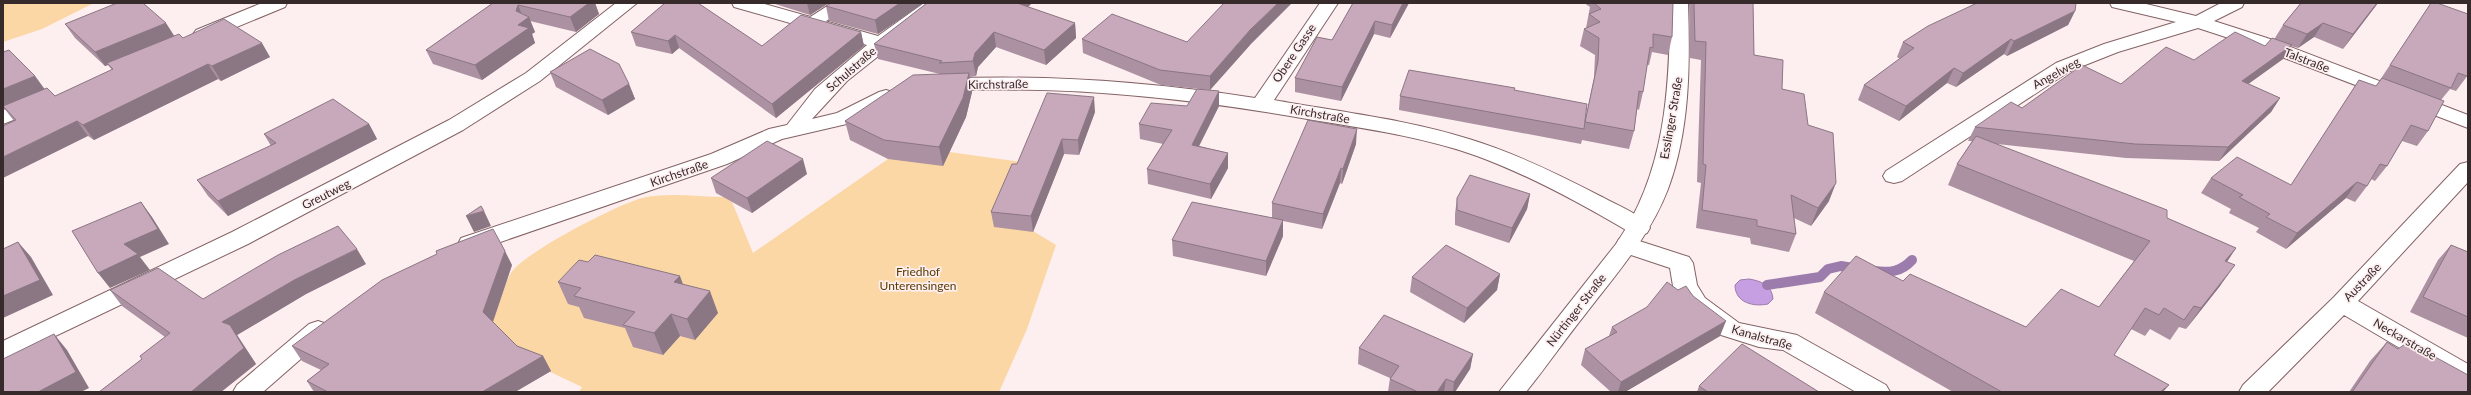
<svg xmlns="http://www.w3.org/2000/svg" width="2471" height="395" font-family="Lato,sans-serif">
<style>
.green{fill:#fbd7a5}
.water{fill:#c69fe3;stroke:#9b7cac}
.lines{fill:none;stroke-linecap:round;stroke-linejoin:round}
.stream{stroke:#9b7cac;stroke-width:10}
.lane-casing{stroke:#836365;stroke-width:14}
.street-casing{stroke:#836365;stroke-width:2}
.secondary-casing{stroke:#836365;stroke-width:2}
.lane{stroke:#fff;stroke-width:12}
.street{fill:#fff;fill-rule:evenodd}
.secondary{fill:#fff;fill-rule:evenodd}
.wall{fill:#ab91a1}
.shaded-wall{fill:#8b7683}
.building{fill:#c7a9bb;stroke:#8b7683}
.labels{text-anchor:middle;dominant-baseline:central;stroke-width:3.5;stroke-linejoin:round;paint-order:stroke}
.street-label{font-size:12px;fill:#372a2b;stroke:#fdeeef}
.park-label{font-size:12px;fill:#5a3b00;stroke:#fdeeef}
</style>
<rect width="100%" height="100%" fill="#fdeeef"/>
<!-- green -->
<path class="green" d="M3 3H94L42 29 3 42Z
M949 152 1059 167 1033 231 1056 245 1027 329 999 392H579L582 387 525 360 491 327C497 309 502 289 511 273 523 253 618 204 642 198 668 192 698 197 724 197L732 202 753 253 888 159Z"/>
<!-- water -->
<path class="water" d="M1749 279C1761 281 1772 285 1773 299L1768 304C1754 307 1735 303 1735 285L1740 280Z"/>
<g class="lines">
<!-- stream -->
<path class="stream" d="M1874 271C1889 273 1901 272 1912 260
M1767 285 1820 277 1828 269 1841 266 1859 269"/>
<defs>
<path id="lane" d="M812 23 843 3"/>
<path id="street" d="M262 3H287L285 7 210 38H196L193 34 196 30Z
M616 3H637L540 81 463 130 248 244 3 361V341L232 232 449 120 526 73Z
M732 3H761L878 36 924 3H945L847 81 812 119 837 113 879 92 886 90 893 92 896 96 893 100 851 123 782 139 727 164 477 250 469 252 461 250 458 244 461 238 711 154 769 129 787 125 815 89 867 45 734 7Z
M1320 3H1338L1274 100C1339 112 1406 119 1469 139 1515 153 1558 174 1600 196 1613 203 1643 215 1650 228L1647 233 1639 236 1631 233C1582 204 1531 176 1477 156 1424 137 1368 129 1313 120 1189 98 1067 85 941 91L934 89 931 85 934 81 941 79C1047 74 1151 82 1255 98Z
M2110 3H2142L2196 16 2221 3H2244L2242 7 2214 21 2267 38 2468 115V128L2253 46 2198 28 2118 52 2070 71 1902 181 1894 183 1886 181 1883 176 1886 171 2056 63 2104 44 2176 22 2112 7Z
M37 98 44 100 47 104 44 108 3 124V110Z
M2468 162V182L2358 301 2468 364V386L2459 383 2344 315 2268 392H2239L2243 385 2334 297 2460 164Z
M1627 237 1689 257 1693 263 1697 285 1705 298 1739 323 1797 335 1886 385 1890 392H1856L1783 350 1759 347 1721 335 1689 310 1673 286 1670 268 1619 251 1616 245 1619 239Z
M318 321 327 324 330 330 327 336 263 392H233L237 385 309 324Z"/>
<path id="secondary" d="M1670 3H1688C1690 65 1690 130 1668 189 1650 236 1617 273 1587 312 1566 338 1547 366 1526 392H1499L1616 244C1666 173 1670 86 1670 3Z"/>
</defs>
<!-- lane casing -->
<use href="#lane" class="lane-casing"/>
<!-- street casing -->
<use href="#street" class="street-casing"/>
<!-- secondary casing -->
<use href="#secondary" class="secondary-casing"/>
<!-- lane -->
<use href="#lane" class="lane"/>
<!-- street -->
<use href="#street" class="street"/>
<!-- secondary -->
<use href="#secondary" class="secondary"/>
</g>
<!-- wall -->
<path class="wall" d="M493 3H595L599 14 576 32 530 21 535 32 532 34 535 43 482 80 433 64 426 50Z
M665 3 762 46 861 32 864 46 776 118 679 48 672 54 636 46 631 32Z
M772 3H829L810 15Z
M924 3 878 34 829 21 826 6Z
M927 3H1031V4L1028 7 1075 23 1076 38 1046 65 996 47 978 67 976 76 969 77 972 92 966 117 943 166 888 159 850 140 845 121 940 74 878 59 874 44Z
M1353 3H1409L1390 38 1374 34 1341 101 1295 92V78L1332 40Z
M1584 3H1673L1672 37 1668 55 1652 52 1649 65H1647L1643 92 1639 110 1637 109 1634 131 1629 149 1582 140 1581 144 1399 110 1400 96 1515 91 1584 126 1594 78 1595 55 1580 46 1584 29 1586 28 1590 7Z
M1689 3H1753L1754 55 1782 89 1808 125 1829 201 1811 226 1794 218 1796 234 1789 252 1751 244 1750 238 1696 228 1701 183 1697 182 1701 60 1690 58Z
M2301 3H2378L2343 49 2314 37 2298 48 2291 46 2283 59 2248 84 2280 98 2271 112 2219 161 2126 158 1997 144 2167 218 2236 248 2227 262 2220 286 2186 329 2179 327 2170 340 2150 329 2145 336 2131 329 2114 355 2163 392H1953L1815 313 1824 292 1903 281 2026 327 2099 307 2134 261 1948 185 1957 164 1972 141H1968L1975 127 2022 108 2121 84 2194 60 2265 46 2275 38 2283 25Z
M2431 3 2468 75 2456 91 2450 89 2441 100 2428 131 2417 146 2402 141 2387 166 2375 181 2371 179 2367 186 2355 202 2346 198 2286 249 2256 232 2259 228 2229 213 2231 209 2201 193 2211 178 2291 185 2359 80 2376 86Z
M2075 11 2068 25 2007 56 2004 54 1956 87 1947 83 1899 121 1858 100 1864 85 1900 59 1897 57 1903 42Z
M65 24 174 36 270 57 221 81 218 79 94 140 88 136 14 121 4 108H3L35 76 44 89 55 96 112 70 108 65 105 66 75 38Z
M1082 39 1250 45 1210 90 1161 85 1083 53Z
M550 72 629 84 635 99 608 115 556 87Z
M1219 91V106L1199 146 1228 153V168L1211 199 1148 184 1147 169 1163 144 1140 139 1139 124 1187 106Z
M1095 112 1079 155 1064 154 1033 232 994 227 991 212 1017 164Z
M369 124 377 139 228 216 208 196 197 180 271 146 264 134Z
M1356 144 1342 184 1340 183 1322 229 1283 221V236L1266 276 1173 256 1172 240 1272 218V203Z
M807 174 752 213 716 193 711 178Z
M1530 194 1527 209 1509 243 1455 225V214L1457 198Z
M2451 245 2468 252V338L2410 312 2438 260Z
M366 264 306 294 237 335 256 364 221 392H99L142 359 165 337 122 306 110 290 203 299Z
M512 265 493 322 517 346 543 356 551 371 515 392H314L307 381 321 370 302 361 292 346Z
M1500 274 1497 290 1464 323 1410 292 1412 277Z
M558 282 683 284 718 313 695 340 680 336 663 355 633 347 625 328 584 318 579 307 568 304Z
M1612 327 1720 336 1625 392H1611L1581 365 1585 349 1609 336Z
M2387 342 2398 349 2468 392H2349L2370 361Z
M1359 348 1473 354 1470 369 1455 392H1388L1390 378 1358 364Z
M1699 386 1819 392H1697Z"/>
<!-- shaded-wall -->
<path class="shaded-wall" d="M589 3H595L599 14 576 32 570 17Z
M807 3H829L810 15Z
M900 3H924L878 34 875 20Z
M1015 3H1031V4L1017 17Z
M1278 3H1292L1250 45 1210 90V76L1250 30Z
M1403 3H1409L1390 38 1392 25Z
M2377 3H2378L2343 49 2353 34Z
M518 5 524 20 529 17 535 32 532 34 535 43 482 80 475 65 518 25 516 11Z
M2075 11 2068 25 2007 56 2014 41Z
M1375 21 1374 34 1341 101 1342 87Z
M166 23 175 37 107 63 108 65 105 66 95 52Z
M1075 23 1076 38 1046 65 1044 50Z
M2323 23 2314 37 2298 48 2307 34Z
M861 32 864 46 776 118 772 104Z
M994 32 996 47 978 67 976 76 973 61 975 53Z
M675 35 679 48 672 54 668 41Z
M2011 39 2004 54 1956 87 1963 73Z
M262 43 270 57 221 81 212 66Z
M2292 45 2283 59 2233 95 2242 81Z
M208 64 218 79 94 140 83 125Z
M1954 68 1947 83 1899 121 1906 106Z
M969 73 972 92 966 117 943 166 939 147Z
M35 76 46 91 3 108V89Z
M629 84 635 99 608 115 602 100Z
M1219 91V106L1192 160V145Z
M1094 97 1095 112 1079 155 1078 140Z
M2280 98 2271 112 2219 161 2228 147Z
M77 121 88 136 3 178V157Z
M369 124 377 139 228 216 218 201Z
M1357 129 1356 144 1342 184 1343 169Z
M1062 139 1064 154 1033 232 1031 216Z
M1228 153V168L1211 199 1210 184Z
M803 159 807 174 752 213 747 198Z
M1341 168 1340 183 1322 229 1323 214Z
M2357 182 2346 198 2286 249 2297 233Z
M1836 183 1829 201 1811 226 1818 208Z
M1530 194 1527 209 1509 243 1512 228Z
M141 202 152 217 169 244 140 257 150 270 110 288 98 273 124 244Z
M484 211 491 226 474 232 466 216Z
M1283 220V236L1266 276V261Z
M18 242 31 257 53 295 3 318V296Z
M2236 248 2222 269 2225 261Z
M357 249 366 264 306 294 237 335 256 364 221 392H191L222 322 296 279Z
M505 251 512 265 491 327 483 312Z
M2235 265 2220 286 2186 329 2201 308Z
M1500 274 1497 290 1464 323 1467 308Z
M680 276 688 298 674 282Z
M710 291 718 313 695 340 687 319Z
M671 314 680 336 663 355 654 333Z
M1726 321 1720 336 1625 392H1618L1621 382Z
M54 334 67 350 89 388 81 392H38Z
M1473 354 1470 369 1455 392H1453L1454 382Z
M543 356 551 371 515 392H482Z
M1446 379 1444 392H1437Z
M2169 385 2163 392H2160Z"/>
<!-- building -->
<path class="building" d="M117 3H143L166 23 95 52 65 24Z
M493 3H589L570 17 518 5 516 11 529 17 518 25 529 28 475 65 426 50Z
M665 3H698L762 46 801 15 861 32 772 104 675 35 668 41 631 32Z
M831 3H900L875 20 826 6Z
M927 3H1017L1075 23 1044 50 994 32 975 53 973 61 939 63 942 61 874 44Z
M1224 3H1278L1250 30 1210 76 1160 70 1082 39 1112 14 1187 42Z
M1353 3H1403L1392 25 1375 21 1342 87 1295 78 1317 37 1332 40Z
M1594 3H1673L1672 37 1653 34V48L1650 47 1643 92 1639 91 1634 131 1585 122 1598 61 1599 38 1584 29 1600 22 1589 14 1601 9Z
M1694 3H1753L1754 55 1783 60 1782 89 1804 94 1808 125 1833 133 1836 183 1818 208 1791 195 1796 234 1757 226V220L1702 210 1706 165 1703 164 1706 42 1695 41Z
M1977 3H2076L2075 11 2014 41 2011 39 1963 73 1954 68 1906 106 1864 85 1914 48 1903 42 1928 26Z
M2301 3H2377L2353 34 2323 23 2307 34 2283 25Z
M2431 3H2437L2468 14V75L2467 76 2458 73 2451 88 2390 65Z
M224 19 262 43 212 66 208 64 83 125 77 121 3 157V126L16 120 3 106 47 88 55 96 113 69 107 63 179 34 183 38Z
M2235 32 2265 46 2272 38 2292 45 2242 81 2280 98 2228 147 2135 144 1975 127 2011 102 2022 108 2082 65 2121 84 2166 47 2194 60Z
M590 49 619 64 629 84 602 100 550 72Z
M9 50 35 76 3 89V52Z
M1409 70 1515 88 1514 90 1587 104 1584 129 1400 96Z
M969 73 963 98 939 147 884 140 845 121 913 75Z
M2382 78 2444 101 2428 131 2411 125 2387 166 2380 164 2367 186 2357 182 2297 233 2266 217 2270 214 2239 197 2243 195 2211 178 2237 157 2291 185 2359 80 2376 86Z
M1197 89 1219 91 1192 145 1228 153 1210 184 1147 169 1172 130 1139 124 1151 103 1187 106Z
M1047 93 1094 97 1078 140 1062 139 1031 216 991 212 1012 164H1017Z
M333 99 369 124 218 201 197 180 276 143 264 134Z
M1308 120 1357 129 1343 169 1341 168 1323 214 1272 203Z
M1976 136 2167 210V218L2236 248 2225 261 2235 265 2201 308 2194 306 2184 320 2164 308 2159 315 2145 308 2114 355 2169 385 2160 392H2002L1824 292 1856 256 1903 281 1910 274 2026 327 2061 289 2099 307 2150 241 1957 164Z
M767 141 803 159 747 198 711 178Z
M1470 175 1530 194 1512 228 1457 210V198Z
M141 202 158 229 124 244 138 254 98 273 72 231Z
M1192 202 1283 220 1266 261 1172 240Z
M481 206 484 211 466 216Z
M338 226 357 249 296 279 222 322 230 325 244 348 191 392H99L142 359 140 356 170 333 110 290 158 268 203 299 278 255Z
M493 229 505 251 483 312 517 346 543 356 482 392H328L307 381 329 364 292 346 382 280 437 254 436 251Z
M18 242 40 280 3 296V249Z
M1446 245 1500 274 1467 308 1412 277Z
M2451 245 2468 252V317L2423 297Z
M595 255 680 276 674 282 710 291 687 319 671 314 654 333 623 325 635 312 574 296 581 288 558 282 579 260 588 262Z
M1667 282 1678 290 1686 286 1693 296 1726 321 1621 382 1585 349 1617 332 1612 327 1647 307Z
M1384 315 1473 354 1454 382 1446 379 1437 392H1418L1390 379 1399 366 1359 348Z
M54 334 76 372 38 392H3V359Z
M2387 342 2398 349 2408 342 2468 375V392H2352Z
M1742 344 1819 392H1708L1699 386Z"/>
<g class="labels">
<!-- street labels -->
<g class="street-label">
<text transform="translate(1294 53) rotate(-56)">Obere Gasse</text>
<text transform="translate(2307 60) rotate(21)">Talstraße</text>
<text transform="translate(851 69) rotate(-41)">Schulstraße</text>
<text transform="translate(2056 73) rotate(-29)">Angelweg</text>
<text transform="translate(998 84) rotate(-1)">Kirchstraße</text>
<text transform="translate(1320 114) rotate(10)">Kirchstraße</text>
<text transform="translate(1671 118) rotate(-80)">Esslinger Straße</text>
<text transform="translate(679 173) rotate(-19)">Kirchstraße</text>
<text transform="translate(326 194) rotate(-27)">Greutweg</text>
<text transform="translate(2362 282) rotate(-46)">Austraße</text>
<text transform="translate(1576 310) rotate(-52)">Nürtinger Straße</text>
<text transform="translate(1762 337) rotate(16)">Kanalstraße</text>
<text transform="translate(2405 339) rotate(30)">Neckarstraße</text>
</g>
<!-- park labels -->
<g class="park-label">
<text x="918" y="271">Friedhof<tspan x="918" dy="14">Unterensingen</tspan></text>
</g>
</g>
<!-- border -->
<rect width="2471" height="395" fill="none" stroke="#372a2b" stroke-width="8"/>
</svg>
